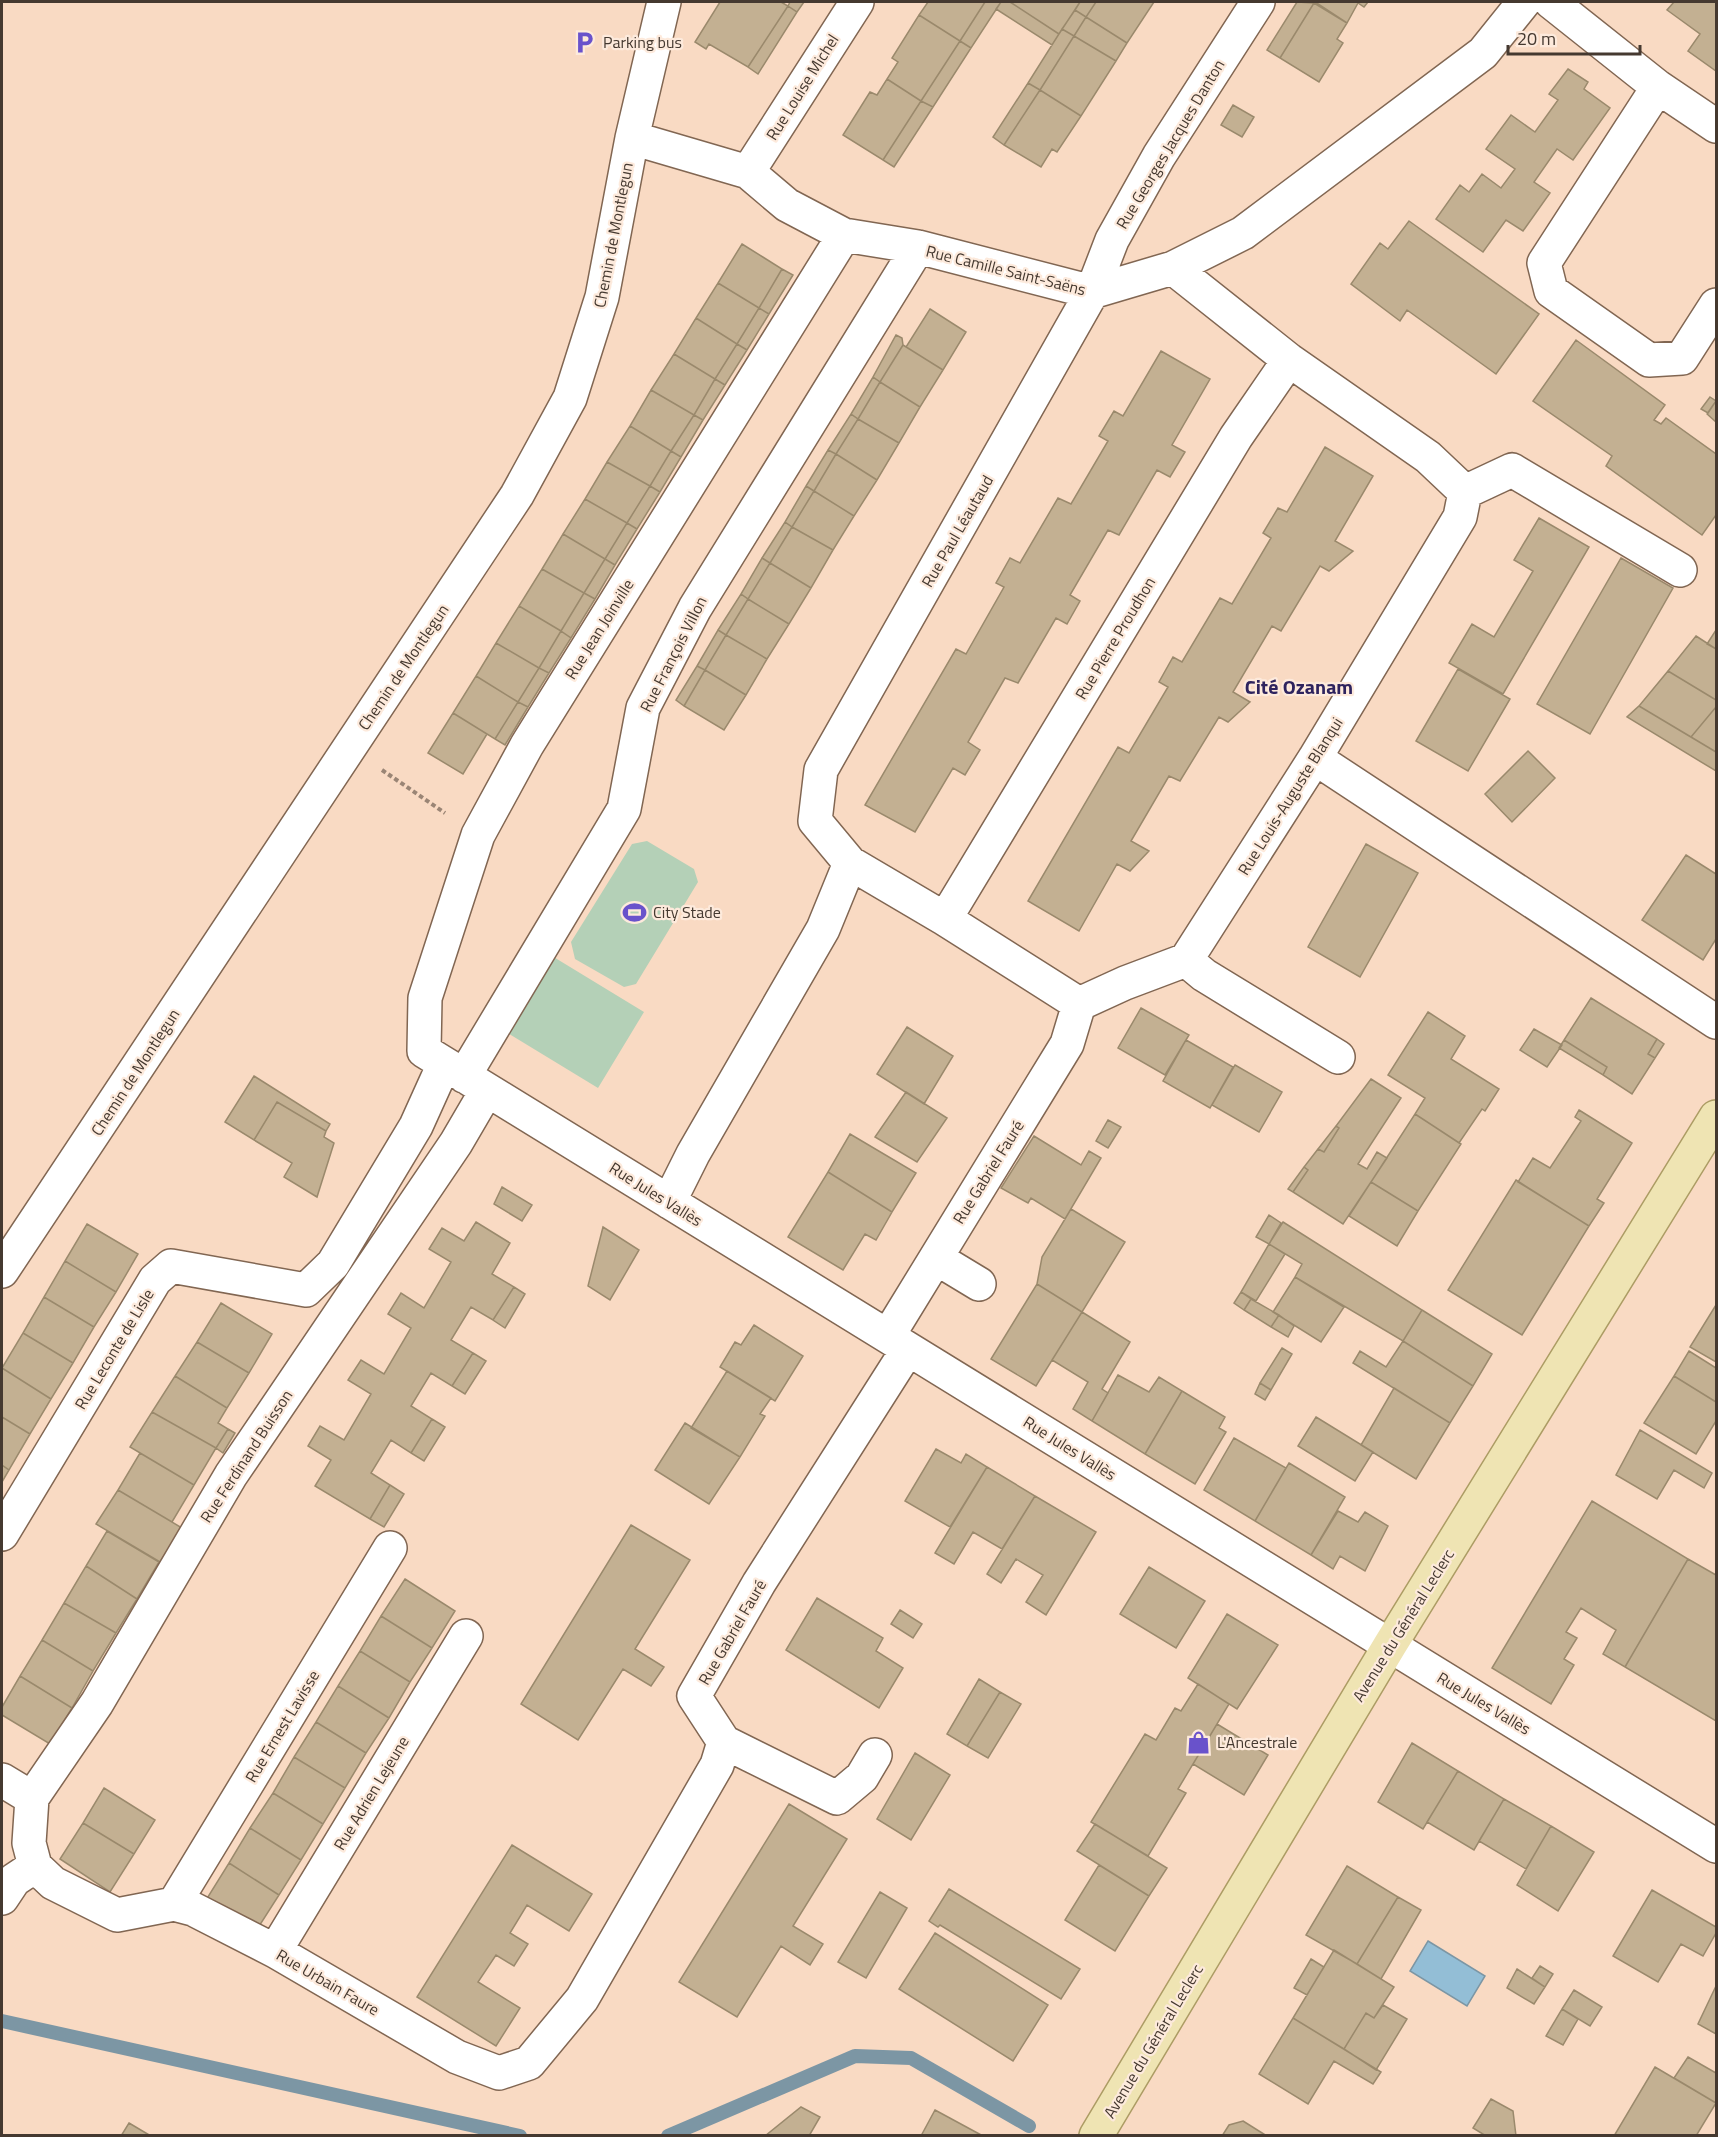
<svg xmlns="http://www.w3.org/2000/svg" width="1718" height="2137" font-family="'Titillium Web',sans-serif">
<style>
.green{fill:#b4d0b7}
.water{fill:#93bed6;stroke:#7c96a4;stroke-width:1.5}
.lines{fill:none;stroke-linecap:round;stroke-linejoin:round}
.stream{stroke:#7c96a4;stroke-width:14}
.building{fill:#c3b092;stroke:#9a896c;stroke-width:1.5}
.minor-casing{stroke:#816652;stroke-width:36}
.major-casing{stroke:#ac9c64;stroke-width:36}
.path{stroke:#9a8575;stroke-width:4;stroke-dasharray:4.5 3;stroke-linecap:butt}
.minor{stroke:#fff;stroke-width:33}
.major{stroke:#efe4b3;stroke-width:33}
.labels{text-anchor:middle;dominant-baseline:central;stroke-width:4.5;stroke-linejoin:round;paint-order:stroke}
.poi-label{font-size:16px;fill:#453930;stroke:#fdeadc;text-anchor:start}
.street-label{font-size:16px;fill:#453930;stroke:#fdeadc}
.quarter-label{font-size:20px;font-weight:bold;fill:#2e235e;stroke:#fdeadc}
</style>
<rect width="100%" height="100%" fill="#f9dac3"/>
<!-- green -->
<path class="green" d="M647 841 694 869 698 882 636 984 624 987 575 959 571 942 632 844Z
M552 956 644 1012 598 1088 506 1032Z"/>
<!-- water -->
<path class="water" d="M1428 1941 1485 1976 1467 2006 1410 1971Z"/>
<g class="lines">
<!-- stream -->
<path class="stream" d="M2 2021 520 2136
M668 2136 855 2056 911 2058 1029 2126"/>
</g>
<!-- building -->
<path class="building" d="M720 2H781L788 6 748 67 709 44 706 49 695 42Z
M790 2H804L797 12 788 6Z
M928 2H985L960 41 919 15Z
M985 2H1001L971 48 960 41Z
M1001 2H1010L1059 34 1052 45 996 9Z
M1010 2H1080L1059 34Z
M1080 2H1096L1086 17 1075 10Z
M1096 2H1154L1127 43 1086 17Z
M1297 2 1314 3 1280 58 1267 50Z
M1315 2H1368L1364 7 1358 3 1347 23Z
M1674 2H1716V71L1688 51 1700 34 1667 10Z
M1314 3 1347 23 1337 39 1343 43 1319 82 1280 58Z
M788 6 797 12 758 74 748 67Z
M1075 10 1086 17 1074 36 1062 29Z
M919 15 960 41 921 101 887 79 898 62 892 58Z
M1086 17 1127 43 1116 61 1074 36Z
M1062 29 1074 36 1040 90 1028 83Z
M1074 36 1116 61 1081 116 1040 90Z
M960 41 971 48 933 107 921 101Z
M1568 69 1588 82 1584 89 1610 108 1573 160 1557 149 1534 182 1550 193 1523 231 1506 220 1483 252 1436 219 1460 185 1469 192 1482 174 1501 188 1515 169 1486 149 1511 115 1535 132 1558 100 1549 94Z
M887 79 921 101 883 160 843 135 870 92 877 95Z
M1028 83 1040 90 1004 145 993 137Z
M1040 90 1081 116 1057 152 1052 149 1041 167 1004 145Z
M921 101 933 107 894 167 883 160Z
M1233 105 1254 117 1242 137 1221 125Z
M1409 221 1539 314 1496 374 1407 310 1400 321 1351 284 1380 243 1388 249Z
M742 244 782 269 759 308 718 283Z
M782 269 793 275 769 314 759 308Z
M718 283 759 308 737 344 696 318Z
M759 308 769 314 747 350 737 344Z
M930 309 966 332 943 370 906 347Z
M696 318 737 344 715 379 674 354Z
M896 335 902 338 903 345 880 382 873 377Z
M1576 340 1665 405 1654 420 1661 424 1666 418 1716 454V515L1702 535 1606 466 1612 456 1533 401Z
M737 344 747 350 725 385 715 379Z
M903 345 943 370 920 407 880 382Z
M1161 351 1210 379 1172 445 1185 452 1170 477 1157 470 1119 535 1108 530 1070 595 1080 601 1067 624 1056 618 1018 683 1005 678 968 742 980 750 965 775 953 768 915 832 865 805 956 649 966 654 1004 587 996 583 1010 558 1020 563 1058 498 1071 504 1108 441 1099 436 1114 411 1123 416Z
M674 354 715 379 694 415 651 390Z
M873 377 880 382 858 419 851 414Z
M715 379 725 385 703 420 694 415Z
M880 382 920 407 899 443 858 419Z
M651 390 694 415 671 451 630 426Z
M1710 397 1716 401 1708 413 1701 409Z
M1716 401V422L1707 414Z
M851 414 858 419 836 454 828 450Z
M694 415 703 420 681 457 671 451Z
M858 419 899 443 877 480 836 454Z
M630 426 671 451 650 486 607 462Z
M1325 447 1373 476 1335 541 1353 551 1329 571 1320 566 1281 631 1272 626 1233 692 1250 702 1228 722 1219 717 1180 781 1169 776 1131 841 1149 851 1130 871 1117 864 1079 931 1028 901 1118 747 1129 753 1168 687 1159 682 1173 657 1182 662 1220 598 1232 604 1271 538 1263 533 1278 508 1287 512Z
M828 450 836 454 814 491 806 486Z
M671 451 681 457 660 492 650 486Z
M836 454 877 480 854 516 814 491Z
M607 462 650 486 627 523 585 499Z
M650 486 660 492 637 529 627 523Z
M806 486 814 491 792 527 785 522Z
M814 491 854 516 833 550 792 527Z
M585 499 627 523 605 559 563 534Z
M1539 518 1589 547 1503 694 1449 663 1472 624 1494 637 1533 571 1514 560Z
M785 522 792 527 770 563 762 558Z
M627 523 637 529 615 565 605 559Z
M792 527 833 550 811 588 770 563Z
M563 534 605 559 584 593 542 569Z
M762 558 770 563 748 599 741 594Z
M1621 558 1673 588 1590 734 1537 704Z
M605 559 615 565 595 599 584 593Z
M770 563 811 588 789 624 748 599Z
M542 569 584 593 561 631 519 606Z
M584 593 595 599 571 638 561 631Z
M741 594 748 599 726 635 718 630Z
M748 599 789 624 767 659 726 635Z
M519 606 561 631 539 668 496 643Z
M718 630 726 635 705 670 697 666Z
M1716 630V649L1707 644Z
M561 631 571 638 549 673 539 668Z
M726 635 767 659 746 695 705 670Z
M1696 636 1716 649V700L1668 671Z
M496 643 539 668 518 702 476 676Z
M697 666 705 670 684 706 676 700Z
M539 668 549 673 528 707 518 702Z
M1458 669 1510 699 1468 771 1416 741Z
M705 670 746 695 724 730 684 706Z
M1668 671 1716 700V707L1691 737 1639 706Z
M476 676 518 702 495 739 453 713Z
M518 702 528 707 505 745 495 739Z
M1639 706 1716 752V771L1627 717Z
M1716 707V752L1691 737Z
M453 713 487 734 463 774 428 753Z
M1528 751 1555 778 1512 822 1485 794Z
M1366 844 1418 873 1360 977 1308 947Z
M1686 855 1716 874V939L1703 960 1642 920Z
M1591 998 1657 1039 1648 1054 1655 1058 1632 1094 1603 1075 1607 1067 1564 1040Z
M1141 1008 1189 1035 1165 1075 1118 1048Z
M1428 1012 1465 1036 1451 1059 1499 1089 1485 1111 1482 1109 1459 1143 1415 1114 1425 1098 1388 1075Z
M907 1027 953 1056 924 1104 877 1074Z
M1534 1029 1562 1045 1547 1067 1520 1050Z
M1657 1039 1664 1044 1655 1058 1648 1054Z
M1186 1040 1233 1067 1210 1108 1163 1081Z
M1564 1040 1607 1067 1603 1075 1559 1048Z
M1235 1065 1282 1092 1259 1132 1212 1105Z
M254 1076 330 1124 326 1131 277 1102 254 1140 225 1122Z
M1371 1079 1401 1098 1358 1164 1367 1169 1377 1152 1387 1158 1343 1224 1293 1192 1308 1170 1304 1167 1318 1149 1324 1152 1339 1128 1336 1126Z
M906 1092 947 1118 917 1162 875 1137Z
M277 1102 326 1131 324 1137 334 1143 317 1197 284 1177 292 1163 254 1140Z
M1579 1110 1632 1143 1597 1199 1604 1203 1589 1226 1518 1182 1533 1158 1550 1168 1581 1121 1575 1117Z
M1415 1114 1461 1144 1418 1211 1371 1182Z
M1108 1120 1121 1127 1108 1148 1096 1141Z
M1336 1126 1339 1128 1324 1152 1318 1149Z
M850 1134 916 1173 892 1212 828 1172Z
M1034 1136 1081 1165 1089 1151 1101 1158 1065 1219 1031 1198 1028 1203 1001 1188Z
M1304 1167 1308 1170 1293 1192 1288 1189Z
M828 1172 892 1212 876 1240 865 1234 843 1270 788 1237Z
M1516 1180 1589 1226 1522 1335 1448 1290Z
M1371 1182 1418 1211 1397 1246 1349 1216Z
M502 1187 532 1205 522 1221 494 1204Z
M1071 1209 1125 1242 1082 1312 1037 1284 1042 1257Z
M1269 1215 1281 1223 1269 1244 1256 1237Z
M476 1222 510 1243 492 1274 514 1287 493 1320 471 1307 451 1340 473 1353 452 1386 431 1373 411 1406 432 1419 411 1453 391 1440 371 1473 390 1485 370 1519 315 1486 331 1460 308 1446 320 1426 344 1440 371 1394 348 1380 361 1360 384 1374 411 1328 388 1314 401 1293 424 1308 451 1262 429 1249 442 1228 464 1241Z
M1283 1222 1422 1310 1403 1341 1295 1277 1302 1264 1269 1244Z
M87 1224 138 1254 116 1292 65 1261Z
M603 1227 639 1250 610 1300 588 1286Z
M1269 1244 1285 1254 1256 1301 1241 1292Z
M65 1261 116 1292 94 1327 44 1297Z
M1295 1277 1344 1307 1321 1342 1273 1312Z
M1037 1284 1082 1312 1036 1386 991 1359Z
M514 1287 525 1294 505 1328 493 1320Z
M1241 1292 1251 1299 1244 1310 1234 1303Z
M44 1297 94 1327 73 1363 23 1333Z
M1251 1299 1279 1315 1271 1327 1244 1310Z
M221 1303 272 1334 249 1373 197 1342Z
M1716 1305V1362L1690 1347Z
M1422 1310 1492 1354 1473 1386 1403 1341Z
M1082 1312 1130 1342 1102 1389 1108 1393 1092 1421 1073 1409 1088 1382 1052 1360Z
M1279 1315 1294 1326 1288 1337 1271 1327Z
M754 1325 803 1356 775 1401 720 1367 735 1342 741 1345Z
M23 1333 73 1363 51 1399 2 1368Z
M1403 1341 1473 1386 1450 1423 1353 1363 1360 1351 1386 1367Z
M197 1342 249 1373 227 1408 175 1376Z
M1282 1348 1292 1354 1271 1390 1260 1383Z
M1689 1351 1716 1368V1402L1674 1376Z
M473 1353 486 1361 465 1394 452 1386Z
M2 1368 51 1399 30 1434 2 1417Z
M727 1371 771 1398 760 1414 765 1416 740 1457 691 1428Z
M1118 1375 1149 1392 1159 1377 1182 1391 1145 1454 1092 1421Z
M175 1376 227 1408 218 1423 228 1429 216 1448 152 1412Z
M1674 1376 1716 1402V1421L1696 1454 1644 1423Z
M1260 1383 1271 1390 1265 1400 1255 1394Z
M1394 1388 1450 1423 1416 1479 1361 1445Z
M1182 1391 1225 1417 1219 1428 1226 1432 1195 1484 1145 1454Z
M152 1412 216 1448 194 1485 130 1447Z
M2 1417 30 1434 9 1470 2 1465Z
M1316 1417 1373 1452 1355 1481 1298 1446Z
M432 1419 445 1427 424 1461 411 1453Z
M685 1423 740 1457 709 1504 655 1470Z
M228 1429 235 1433 223 1453 216 1448Z
M1640 1430 1712 1473 1704 1488 1674 1470 1657 1499 1616 1475Z
M1234 1438 1286 1468 1255 1521 1204 1490Z
M936 1449 961 1463 966 1454 987 1467 950 1527 905 1501Z
M140 1453 194 1485 172 1522 118 1490Z
M1289 1463 1345 1497 1311 1555 1255 1521Z
M2 1465 9 1470 2 1482Z
M987 1467 1035 1496 1002 1549 973 1532 954 1564 935 1553Z
M390 1485 404 1494 384 1527 370 1519Z
M118 1490 182 1528 160 1562 96 1524Z
M1035 1496 1096 1532 1046 1615 1026 1602 1043 1575 1016 1559 1001 1583 987 1574Z
M1592 1501 1688 1559 1625 1667 1603 1654 1616 1630 1581 1608 1566 1632 1577 1638 1564 1659 1574 1665 1551 1704 1492 1668Z
M1338 1511 1358 1522 1365 1512 1388 1526 1365 1571 1340 1556 1333 1569 1311 1555Z
M631 1525 690 1560 635 1649 664 1667 651 1686 623 1669 578 1740 521 1704Z
M107 1531 159 1562 137 1599 86 1566Z
M1688 1559 1716 1575V1721L1625 1667Z
M86 1566 137 1599 116 1633 64 1603Z
M1149 1567 1205 1601 1176 1648 1120 1614Z
M405 1579 455 1611 432 1648 381 1616Z
M817 1598 883 1638 876 1651 903 1668 879 1708 786 1650Z
M64 1603 116 1633 93 1671 42 1640Z
M900 1610 922 1624 913 1638 891 1624Z
M1227 1614 1278 1645 1237 1709 1188 1678Z
M381 1616 432 1648 410 1682 360 1651Z
M42 1640 93 1671 72 1708 20 1676Z
M360 1651 410 1682 389 1718 338 1686Z
M20 1676 72 1708 50 1744 2 1715V1707Z
M979 1679 1000 1692 967 1746 947 1734Z
M1198 1684 1229 1704 1178 1789 1186 1793 1148 1856 1091 1822 1145 1734 1156 1740 1175 1708 1181 1711Z
M338 1686 389 1718 366 1753 316 1722Z
M1000 1692 1021 1704 988 1758 967 1746Z
M316 1722 366 1753 345 1788 294 1757Z
M1217 1724 1268 1755 1244 1795 1193 1764Z
M1412 1743 1458 1771 1423 1829 1378 1802Z
M915 1753 950 1775 911 1840 877 1819Z
M294 1757 345 1788 323 1824 273 1793Z
M1458 1771 1504 1799 1474 1850 1427 1822Z
M104 1788 155 1820 134 1854 83 1823Z
M273 1793 323 1824 301 1860 250 1828Z
M1504 1799 1551 1826 1526 1869 1479 1841Z
M789 1804 847 1839 793 1926 823 1944 810 1965 781 1946 737 2017 679 1982Z
M83 1823 134 1854 110 1892 60 1859Z
M1095 1824 1167 1868 1149 1896 1077 1851Z
M1551 1826 1594 1852 1558 1911 1517 1885Z
M250 1828 301 1860 279 1895 229 1863Z
M512 1845 592 1894 569 1931 527 1905 510 1933 528 1944 514 1966 496 1955 478 1982 520 2008 496 2046 417 1997Z
M229 1863 279 1895 256 1931 206 1900Z
M1099 1865 1149 1896 1115 1951 1065 1920Z
M1347 1866 1398 1897 1357 1964 1306 1935Z
M949 1889 1080 1969 1061 1999 940 1925 938 1927 929 1921Z
M1652 1890 1716 1927V1933L1703 1956 1681 1944 1658 1982 1613 1956Z
M880 1892 907 1908 866 1978 838 1962Z
M1398 1897 1421 1910 1381 1979 1357 1964Z
M935 1933 1048 2005 1013 2061 899 1989Z
M1334 1950 1394 1987 1374 2018 1366 2013 1344 2049 1293 2018Z
M1311 1959 1324 1967 1307 1995 1294 1988Z
M1540 1966 1553 1974 1545 1987 1532 1978Z
M1517 1969 1545 1987 1534 2004 1507 1988Z
M1716 1986V2034L1698 2024Z
M1574 1990 1602 2007 1590 2026 1562 2009Z
M1383 2005 1407 2019 1376 2070 1344 2049 1366 2013 1374 2018Z
M1562 2009 1578 2019 1563 2045 1546 2036Z
M1293 2018 1381 2072 1373 2084 1334 2061 1308 2104 1259 2074Z
M1688 2057 1716 2073V2103L1674 2078Z
M1655 2067 1716 2103 1696 2136H1614Z
M1491 2099 1513 2111 1516 2136H1486L1473 2128Z
M801 2107 820 2117 809 2136H765Z
M935 2110 983 2136H921Z
M1243 2121 1267 2136H1222L1229 2125Z
M129 2123 151 2136H121Z"/>
<g class="lines">
<defs>
<path id="minor" d="M1551 2 1658 87 1716 126
M1658 87 1544 263 1551 291 1649 360 1682 358 1716 305
M632 138 748 172 787 205 844 235 918 247 1092 292 1173 268 1243 233 1483 53 1524 2
M748 172 857 2
M844 235 527 745 478 835 425 998 424 1051 1716 1846
M1173 268 1289 360 1428 457 1465 492 1460 517 1315 758 1186 960 1125 983 1079 1004 945 919 850 863 815 821 821 770 1092 292 1112 240 1159 156 1258 2
M1465 492 1512 470 1680 570
M1315 758 1716 1022
M945 919 1236 437 1289 360
M1186 960 1204 975 1338 1057
M464 1076 624 809 643 708 695 608 918 247
M669 1202 693 1154 823 929 850 863
M936 1258 979 1284
M2 1271 517 495 570 398 602 297 632 138 664 2
M888 1336 1067 1044 1079 1004
M2 1534 155 1280 171 1266 306 1290 333 1264 416 1126 444 1064
M724 1742 837 1798 862 1777 875 1755
M2 1780 32 1798 97 1703 231 1475 456 1143 487 1090
M32 1798 29 1843 35 1866 53 1883 117 1915 174 1904 193 1909 275 1951 457 2057 499 2073 529 2063 582 1999 717 1765 724 1742 694 1696 759 1583 908 1349
M2 1898 14 1880 35 1866
M174 1904 390 1548
M275 1951 466 1636"/>
<path id="major" d="M1096 2136 1390 1645 1716 1117"/>
</defs>
<!-- minor casing -->
<use href="#minor" class="minor-casing"/>
<!-- major casing -->
<use href="#major" class="major-casing"/>
<!-- path -->
<path class="path" d="M382 770 445 813"/>
<!-- minor -->
<use href="#minor" class="minor"/>
<!-- major -->
<use href="#major" class="major"/>
</g>
<!-- icons -->
<defs>
<symbol id="parking-bare" viewBox="-9 -9 18 18"><path d="M-3.5-5.5H1a3.5 3.5 0 0 1 0 7H-1V5.5H-3.5ZM-1-3.4V-.6H.8a1.4 1.4 0 0 0 0-2.8Z" fill="#6952cb" stroke="#fdeadc" stroke-width="2.5" paint-order="stroke"/></symbol>
<symbol id="stadium-bare" viewBox="-9 -9 18 18"><path d="M0-5a6.5 5 0 1 0 0 10a6.5 5 0 1 0 0-10ZM-3.5-1.8h7v3.6h-7Z" fill="#6952cb" stroke="#fdeadc" stroke-width="2.5" paint-order="stroke"/></symbol>
<symbol id="shop-bare" viewBox="-9 -9 18 18"><path d="M-5-2.5h2.3a2.7 3.5 0 0 1 5.4 0H5L5.5 6h-11ZM-1.5-2.5h3a1.5 2.3 0 0 0-3 0Z" fill="#6952cb" stroke="#fdeadc" stroke-width="2.5" paint-order="stroke"/></symbol>
</defs>
<g fill-rule="evenodd">
<use href="#parking-bare" x="568" y="26" width="33" height="33"/>
<use href="#stadium-bare" x="618" y="896" width="33" height="33"/>
<use href="#shop-bare" x="1182" y="1726" width="33" height="33"/>
</g>
<g class="labels">
<!-- poi labels -->
<g class="poi-label">
<text x="603" y="42">Parking bus</text>
<text x="653" y="912">City Stade</text>
<text x="1217" y="1742">L'Ancestrale</text>
</g>
<!-- street labels -->
<g class="street-label">
<text transform="translate(802 87) rotate(-58)">Rue Louise Michel</text>
<text transform="translate(1170 144) rotate(-59)">Rue Georges Jacques Danton</text>
<text transform="translate(613 235) rotate(-79)">Chemin de Montlegun</text>
<text transform="translate(1006 270) rotate(14)">Rue Camille Saint-Saëns</text>
<text transform="translate(957 531) rotate(-60)">Rue Paul Léautaud</text>
<text transform="translate(599 629) rotate(-58)">Rue Jean Joinville</text>
<text transform="translate(1115 638) rotate(-59)">Rue Pierre Proudhon</text>
<text transform="translate(673 654) rotate(-63)">Rue François Villon</text>
<text transform="translate(403 667) rotate(-56)">Chemin de Montlegun</text>
<text transform="translate(1290 796) rotate(-58)">Rue Louis-Auguste Blanqui</text>
<text transform="translate(135 1072) rotate(-57)">Chemin de Montlegun</text>
<text transform="translate(988 1172) rotate(-58)">Rue Gabriel Fauré</text>
<text transform="translate(656 1194) rotate(32)">Rue Jules Vallès</text>
<text transform="translate(114 1349) rotate(-59)">Rue Leconte de Lisle</text>
<text transform="translate(1070 1448) rotate(32)">Rue Jules Vallès</text>
<text transform="translate(246 1456) rotate(-57)">Rue Ferdinand Buisson</text>
<text transform="translate(1403 1625) rotate(-58)">Avenue du Général Leclerc</text>
<text transform="translate(732 1632) rotate(-60)">Rue Gabriel Fauré</text>
<text transform="translate(1484 1703) rotate(31)">Rue Jules Vallès</text>
<text transform="translate(282 1726) rotate(-59)">Rue Ernest Lavisse</text>
<text transform="translate(371 1793) rotate(-59)">Rue Adrien Lejeune</text>
<text transform="translate(328 1982) rotate(30)">Rue Urbain Faure</text>
<text transform="translate(1153 2041) rotate(-59)">Avenue du Général Leclerc</text>
</g>
<!-- quarter labels -->
<g class="quarter-label">
<text x="1299" y="686">Cité Ozanam</text>
</g>
</g>
<!-- border -->
<rect width="1718" height="2137" fill="none" stroke="#453930" stroke-width="6"/>
<!-- scale -->
<path d="M1508 45v9h132v-9" fill="none" stroke="#453930" stroke-width="3"/>
<text x="1517" y="45" font-size="18" fill="#453930" stroke="#fdeadc" stroke-width="4.5" paint-order="stroke">20 m</text>
</svg>
